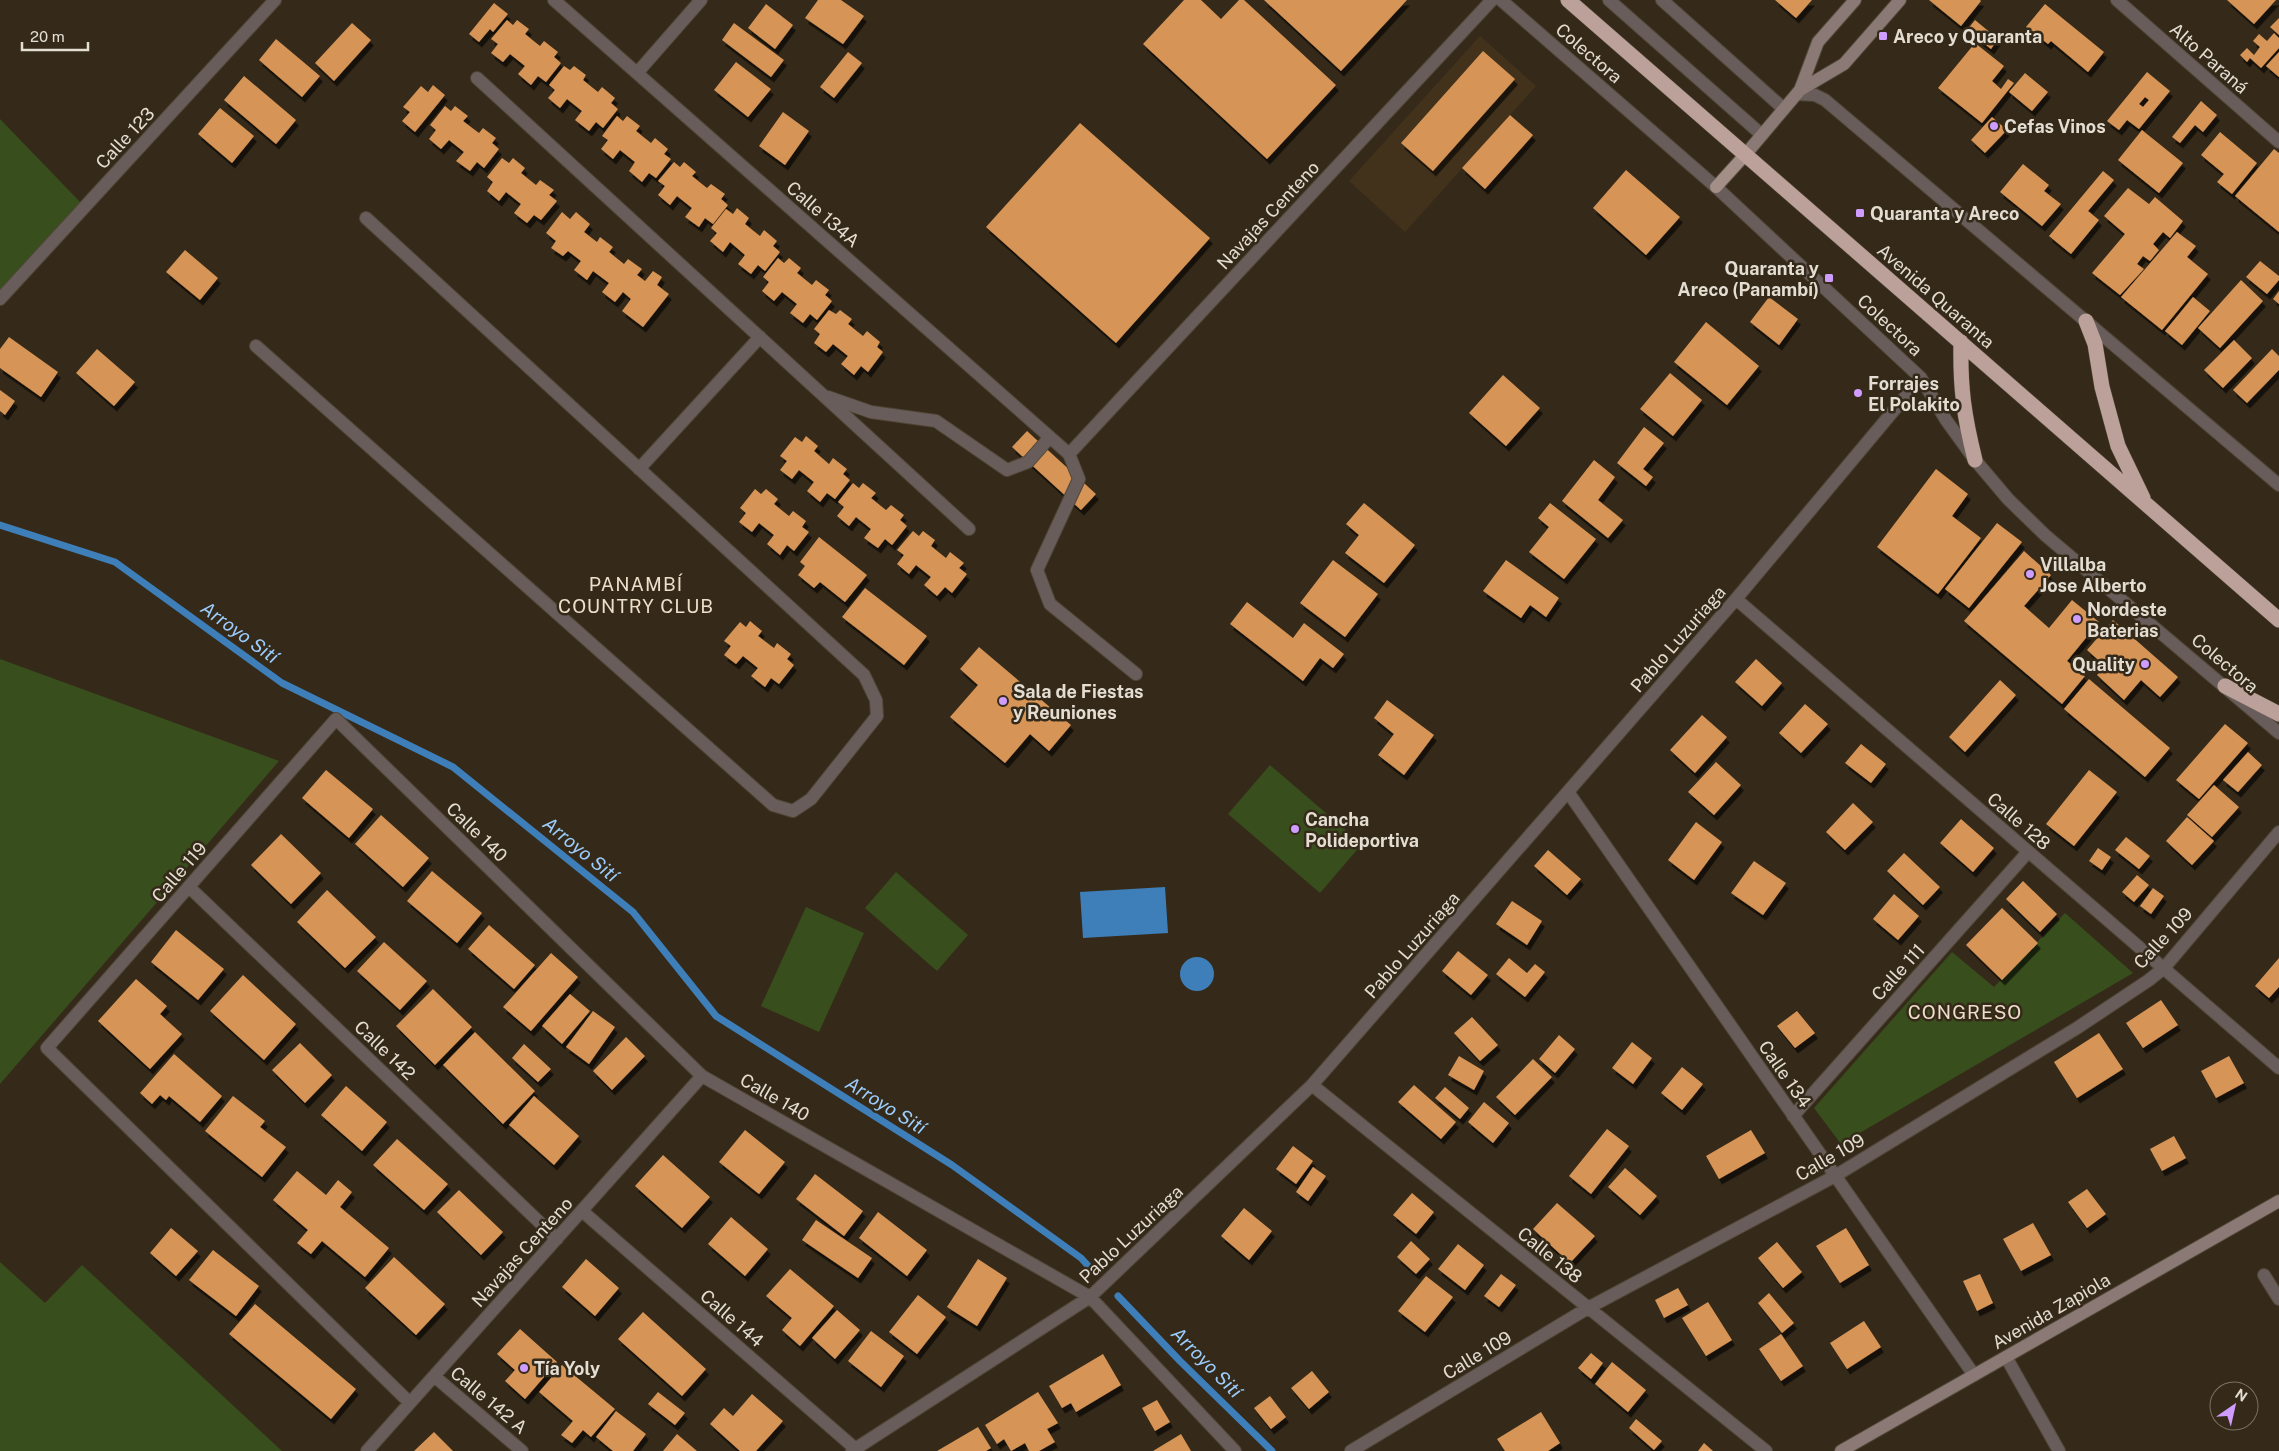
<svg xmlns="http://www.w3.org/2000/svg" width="2279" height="1451" font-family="'Public Sans',sans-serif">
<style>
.built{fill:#42321b}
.green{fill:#384e1c}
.water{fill:#3e7fba}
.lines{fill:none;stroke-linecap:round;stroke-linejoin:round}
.stream{stroke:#3e7fba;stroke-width:7}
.building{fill:#d69456;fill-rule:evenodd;filter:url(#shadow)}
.street-casing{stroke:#514737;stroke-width:14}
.secondary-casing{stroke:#514737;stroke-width:14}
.primary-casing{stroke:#514737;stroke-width:14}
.highway-casing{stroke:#514737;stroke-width:16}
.street{stroke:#685d5a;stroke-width:12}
.secondary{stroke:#8a7974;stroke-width:12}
.primary{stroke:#a48e88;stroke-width:12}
.highway{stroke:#bba19a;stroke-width:15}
.poi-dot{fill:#cf9dff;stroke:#352a19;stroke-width:2}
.labels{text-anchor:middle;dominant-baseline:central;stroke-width:5;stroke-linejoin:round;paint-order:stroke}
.poi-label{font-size:18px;font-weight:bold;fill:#e4ddd2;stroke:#352a19;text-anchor:start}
.street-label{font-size:18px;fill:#e4ddd2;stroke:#352a19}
.neighbourhood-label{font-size:19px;letter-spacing:1px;fill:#eedfca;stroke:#352a19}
.water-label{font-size:19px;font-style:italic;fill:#9bccfc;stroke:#352a19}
</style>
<defs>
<filter id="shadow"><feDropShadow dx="3" dy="5.5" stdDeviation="0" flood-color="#0009"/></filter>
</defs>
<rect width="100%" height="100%" fill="#352a19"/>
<!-- built -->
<path class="built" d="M1480 36 1536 86 1405 232 1349 181Z"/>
<!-- green -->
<path class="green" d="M0 119 84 206 0 303Z
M0 659 279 761 0 1084Z
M1270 765 1362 844 1320 893 1228 814Z
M896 872 968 935 937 971 865 908Z
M806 907 864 933 819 1032 761 1006Z
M2065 913 2133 973 1841 1144 1814 1108 1952 952 1994 987Z
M0 1262 45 1303 82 1265 282 1451H0Z"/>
<!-- water -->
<path class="water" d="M1165 887 1168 933 1083 938 1080 892Z
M1180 974a17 17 0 1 1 34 0a17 17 0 1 1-34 0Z"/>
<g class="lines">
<!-- stream -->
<path class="stream" d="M0 525 115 562 282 683 453 767 633 912 716 1016 952 1165 1081 1258 1092 1270
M1118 1296 1180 1361 1272 1451"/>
</g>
<!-- building -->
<path class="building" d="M818 0H841L864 16 843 44 805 18Z
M1184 0H1201L1221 19 1239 0H1244L1336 85 1267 159 1143 44Z
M1264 0H1407L1341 71Z
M1775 0H1812L1796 18Z
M1929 0H1980L1981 1 1961 26Z
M2227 0H2276L2254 24Z
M494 3 508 14 493 32 490 29 479 42 469 34Z
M766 4 793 25 775 49 748 28Z
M2045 4 2104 52 2088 72 2051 41 2048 44 2026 27Z
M2279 18V35L2270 27Z
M507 20 513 25 517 20 529 29 525 34 540 46 544 41 558 52 554 57 561 63 546 82 538 76 531 85 518 74 525 66 510 54 503 62 491 53 498 44 491 39Z
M1975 20 1998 39 1991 49 1967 30Z
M352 23 371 40 334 81 315 63Z
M734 23 784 60 771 77 722 40Z
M2274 33 2279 38V48L2261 68 2250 58 2247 62 2240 55 2247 48 2254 55 2260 47 2253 41 2259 34 2267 41Z
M276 39 320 76 302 97 259 60Z
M1975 43 2004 66 1992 81 2001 89 2008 79 2014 83 1982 123 1938 88Z
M1483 51 1515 79 1433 171 1401 143Z
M848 52 862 63 834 98 820 87Z
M2279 52V77L2266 66Z
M736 62 771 89 748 117 714 90Z
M564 66 570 70 574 66 586 75 583 80 598 92 602 87 615 98 611 103 618 109 603 128 596 122 589 131 575 120 582 111 567 99 560 108 548 98 555 90 549 85Z
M2147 72 2170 91 2139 129 2127 120 2119 130 2107 121ZM2145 97 2149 100 2143 107 2139 104Z
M2025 73 2048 92 2032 111 2009 92Z
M244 76 296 120 276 144 224 100Z
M433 85 445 95 415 132 402 121 410 112 403 107 421 86 428 92Z
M2201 101 2217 115 2203 132 2195 125 2180 143 2172 137Z
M445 106 451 111 455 106 468 116 463 121 479 133 483 128 496 138 492 143 499 149 484 168 477 162 470 171 456 161 464 152 449 140 441 149 429 139 436 130 430 125Z
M220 108 254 136 232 163 198 134Z
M783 112 809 131 785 165 759 146Z
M1510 115 1533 135 1485 189 1462 168Z
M617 116 623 121 627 116 640 126 636 131 651 143 655 138 668 149 664 154 671 159 656 178 649 173 642 182 629 171 635 162 620 150 613 159 601 149 608 140 602 136Z
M1992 117 2007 130 1985 153 1971 140Z
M1080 123 1210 238 1116 343 986 227Z
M2142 130 2183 163 2159 193 2118 160Z
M2220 132 2257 163 2232 194 2217 182 2224 174 2201 155Z
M2274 149 2279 153V232L2235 196Z
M502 158 509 163 513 158 525 168 521 173 536 185 540 180 554 190 549 195 557 201 541 220 534 215 527 223 514 213 521 204 506 192 499 201 487 191 493 182 487 177Z
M674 162 680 167 684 162 696 172 692 176 707 188 711 184 725 194 721 199 728 205 713 224 705 218 699 227 685 217 692 208 677 196 670 205 658 195 665 186 658 181Z
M2023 164 2049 185 2044 191 2061 204 2042 226 2000 192Z
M1626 170 1680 217 1646 255 1593 208Z
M2103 171 2114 180 2088 211 2099 220 2071 254 2049 236Z
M2128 188 2149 204 2155 197 2183 221 2170 238 2163 232 2153 244 2159 250 2150 261 2143 256 2137 264 2144 269 2120 295 2092 273 2125 234 2104 216Z
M737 208 749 218 745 224 760 236 764 230 777 241 773 246 780 252 765 271 758 265 751 274 738 264 745 255 730 242 723 252 710 241 717 233 711 228 726 209 733 214Z
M562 212 570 219 576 212 590 224 584 232 597 242 600 237 613 247 609 252 624 264 628 259 642 269 637 275 645 281 653 271 662 277 657 285 669 294 643 327 622 311 631 299 623 292 615 302 602 292 609 283 593 271 587 280 574 270 581 261 568 251 563 256 551 248 556 241 546 233Z
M2177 232 2196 246 2187 257 2208 274 2162 330 2121 297Z
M185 250 218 278 200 300 166 272Z
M778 258 784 263 789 258 801 268 797 273 812 285 816 280 829 290 825 295 832 301 817 320 810 314 803 323 790 313 797 304 782 292 774 301 762 291 769 282 763 277Z
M2260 261 2279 276V280L2267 294 2246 277Z
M2241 280 2263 301 2220 348 2198 328Z
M2279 291V304L2273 299Z
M1769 297 1798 319 1779 345 1750 322Z
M2193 297 2210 311 2182 345 2165 331Z
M829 310 836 314 840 310 852 319 848 324 863 336 867 331 880 342 877 347 883 352 868 372 861 366 854 375 841 364 848 356 833 344 826 352 814 343 820 334 814 329Z
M1706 322 1759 366 1727 405 1674 362Z
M9 337 58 372 41 397 0 368V349Z
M2234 340 2252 358 2223 388 2204 370Z
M97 349 135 382 114 406 76 373Z
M2272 349 2279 356V370L2247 403 2233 390Z
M1670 373 1702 400 1673 436 1640 409Z
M1503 375 1540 408 1506 446 1469 413Z
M0 390 15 401 5 415 0 411Z
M1644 427 1664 443 1643 469 1653 477 1646 486 1617 463Z
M1027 431 1096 494 1081 510 1012 447Z
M806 436 818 446 814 451 829 464 833 458 847 469 843 474 850 480 835 499 827 493 820 502 807 491 814 482 799 470 792 479 780 470 787 461 780 456 795 437 802 442Z
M1594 460 1615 477 1598 500 1623 520 1608 538 1562 501Z
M1936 469 1968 494 1952 516 1981 538 1938 594 1877 547Z
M853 483 859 488 863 483 876 493 871 498 886 510 891 505 904 515 900 520 907 526 892 545 885 539 878 548 864 538 871 529 856 517 849 526 837 516 844 507 838 502Z
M755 489 761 494 766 489 778 499 774 504 789 516 793 511 806 521 802 527 809 532 794 551 787 545 780 555 767 544 774 535 759 523 752 532 739 522 746 513 740 508Z
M1364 503 1415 545 1384 583 1345 553 1359 535 1346 524Z
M1550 503 1596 539 1564 579 1529 552 1549 527 1538 518Z
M1997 523 2022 542 1969 608 1945 589Z
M913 531 919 536 923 531 935 540 931 546 946 558 950 552 964 563 959 568 967 574 952 593 945 587 937 596 924 585 931 577 916 565 909 574 897 564 904 555 897 550Z
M819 537 867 575 845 602 820 582 814 588 798 575 805 566 800 562Z
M2024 551 2051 575 2024 606 2049 628 2072 600 2099 622 2067 661 2085 676 2062 704 1964 621Z
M1333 560 1378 594 1345 637 1300 603Z
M1506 560 1559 598 1546 617 1530 605 1521 618 1483 591Z
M865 588 927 636 904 665 842 617Z
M1247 602 1293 638 1304 623 1344 654 1333 668 1320 658 1303 681 1230 624Z
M2113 620 2178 677 2160 697 2141 680 2124 700 2097 675 2105 666 2087 650Z
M750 621 762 631 758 636 774 648 777 643 791 654 787 659 794 665 779 684 771 678 765 687 751 676 758 668 743 656 736 664 724 655 731 646 724 641 740 622 746 627Z
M979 647 1071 725 1049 751 1030 734 1005 763 950 717 978 685 960 669Z
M1756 659 1782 683 1762 706 1735 682Z
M2089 679 2170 748 2145 777 2064 709Z
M2000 680 2016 695 1965 752 1949 737Z
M1387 700 1434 735 1404 775 1378 755 1394 734 1374 718Z
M1805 704 1828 724 1801 753 1779 733Z
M1702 715 1727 737 1695 773 1670 750Z
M2225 724 2248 743 2199 799 2176 780Z
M1861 744 1886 764 1871 783 1845 763Z
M2248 752 2262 765 2238 792 2223 780Z
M1716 762 1741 785 1714 815 1688 792Z
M326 770 373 809 349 838 302 798Z
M2089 770 2117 792 2074 846 2046 824Z
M2214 785 2239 807 2212 837 2187 815Z
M1853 803 1873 822 1845 850 1826 832Z
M381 815 429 858 403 887 355 844Z
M2187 817 2214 841 2192 865 2166 841Z
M1961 819 1994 848 1973 872 1940 843Z
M1696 822 1722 842 1694 880 1668 860Z
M281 834 321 873 291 904 251 865Z
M2126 837 2150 856 2139 869 2115 850Z
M2098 848 2111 857 2102 870 2089 861Z
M1548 850 1581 879 1567 895 1534 866Z
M1904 853 1940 887 1923 905 1887 871Z
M1754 861 1786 883 1763 915 1731 893Z
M432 871 482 913 457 943 407 901Z
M2137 875 2149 885 2134 902 2122 892Z
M2023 881 2057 914 2040 932 2006 899Z
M2153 888 2164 896 2151 914 2140 906Z
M327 890 376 937 345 968 297 922Z
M1894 894 1919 916 1898 940 1873 919Z
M1512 901 1542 921 1527 945 1496 924Z
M2002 908 2038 943 2002 980 1966 945Z
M489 925 535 965 514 989 468 949Z
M176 930 224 969 198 1000 151 962Z
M384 942 427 981 400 1010 357 971Z
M1458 951 1488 975 1471 995 1442 971Z
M551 953 578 977 531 1031 503 1007Z
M1509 958 1527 973 1535 964 1545 972 1525 997 1496 974Z
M2279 958V987L2269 998 2255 986Z
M243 975 296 1024 264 1060 210 1011Z
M136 979 167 1006 160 1014 182 1034 150 1069 98 1021Z
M433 989 472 1027 435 1065 396 1026Z
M570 994 590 1011 562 1044 542 1026Z
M2161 1000 2178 1025 2143 1048 2126 1023Z
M593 1011 615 1027 589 1064 566 1047Z
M1797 1011 1815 1033 1795 1048 1777 1026Z
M1472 1017 1498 1045 1480 1061 1454 1033Z
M475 1032 535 1091 503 1124 443 1065Z
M2099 1033 2123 1069 2077 1098 2054 1062Z
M1559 1035 1575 1049 1555 1073 1539 1059Z
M626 1037 645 1056 612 1090 593 1071Z
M1632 1042 1652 1058 1633 1084 1612 1068Z
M300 1043 332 1075 305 1103 272 1070Z
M524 1044 551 1069 538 1082 512 1058Z
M174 1054 222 1096 200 1122 169 1096 166 1100 160 1095 152 1104 140 1093Z
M1459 1056 1484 1071 1474 1090 1448 1075Z
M2229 1056 2244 1083 2216 1098 2201 1071Z
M1533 1059 1552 1077 1515 1115 1496 1097Z
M1682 1067 1703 1084 1682 1110 1661 1093Z
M1414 1085 1456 1122 1441 1139 1398 1102Z
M346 1086 387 1122 362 1151 321 1115Z
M1445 1087 1469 1108 1460 1119 1435 1098Z
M233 1096 265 1121 260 1127 286 1147 262 1177 205 1131Z
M534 1096 579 1136 554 1165 509 1125Z
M1484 1102 1509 1123 1493 1143 1468 1122Z
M1607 1129 1629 1146 1591 1194 1569 1176Z
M745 1130 785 1162 759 1194 719 1162Z
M1751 1130 1765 1153 1719 1179 1706 1156Z
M2174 1136 2186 1158 2162 1171 2150 1149Z
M397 1139 448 1184 424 1210 373 1165Z
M1293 1146 1313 1161 1296 1184 1276 1169Z
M663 1155 710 1197 682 1228 635 1186Z
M1313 1167 1326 1176 1308 1201 1296 1192Z
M1625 1168 1657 1196 1640 1215 1608 1187Z
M297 1171 326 1195 338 1180 352 1192 340 1207 389 1248 365 1277 322 1241 311 1254 297 1243 308 1230 273 1200Z
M815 1174 863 1211 844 1236 796 1199Z
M2087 1189 2106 1214 2087 1228 2068 1202Z
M459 1190 503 1232 481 1255 437 1212Z
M1412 1193 1434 1212 1416 1234 1393 1215Z
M1557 1203 1595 1236 1570 1263 1533 1229Z
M1244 1208 1272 1231 1249 1260 1221 1236Z
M878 1212 927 1250 907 1276 859 1238Z
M731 1217 768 1249 745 1276 708 1244Z
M816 1220 872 1258 858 1278 802 1240Z
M2033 1223 2051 1255 2021 1271 2003 1239Z
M171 1228 198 1251 176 1276 150 1253Z
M1846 1228 1869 1265 1840 1283 1816 1246Z
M1411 1241 1430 1259 1416 1274 1397 1257Z
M1777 1242 1802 1272 1783 1288 1758 1258Z
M1458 1244 1484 1265 1465 1290 1438 1269Z
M213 1250 259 1286 236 1316 189 1280Z
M394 1257 445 1304 416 1335 365 1288Z
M586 1259 619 1288 595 1316 562 1287Z
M978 1259 1007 1278 977 1326 947 1307Z
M790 1269 834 1306 800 1346 782 1330 792 1318 766 1296Z
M1501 1274 1516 1285 1499 1307 1484 1296Z
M1980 1274 1993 1303 1977 1311 1963 1281Z
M1426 1276 1453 1297 1425 1332 1398 1311Z
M1678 1288 1688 1305 1664 1318 1655 1300Z
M1769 1293 1794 1323 1782 1333 1758 1303Z
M918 1295 946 1317 917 1354 889 1332Z
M1708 1302 1732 1340 1706 1356 1682 1318Z
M255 1304 356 1389 331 1419 229 1334Z
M837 1310 860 1330 835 1359 812 1338Z
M643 1312 706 1369 682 1396 618 1339Z
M1864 1321 1881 1347 1847 1369 1830 1343Z
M520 1329 557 1362 525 1399 505 1381 515 1370 497 1354Z
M871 1331 904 1356 881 1387 848 1361Z
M1781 1334 1803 1366 1781 1381 1759 1349Z
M1591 1353 1603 1363 1591 1379 1578 1368Z
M1103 1354 1121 1385 1076 1412 1071 1403 1062 1408 1049 1386Z
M1612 1362 1646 1390 1628 1412 1595 1384Z
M562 1365 615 1409 591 1437 583 1430 572 1443 561 1435 573 1421 539 1392Z
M1312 1371 1329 1392 1309 1409 1291 1388Z
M658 1392 685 1413 675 1425 648 1404Z
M1038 1392 1058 1423 1047 1429 1055 1442 1039 1451H1029L1025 1443 1011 1451 1004 1439 997 1444 985 1425Z
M752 1394 783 1421 756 1451H740L710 1424 724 1408 733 1416Z
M1270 1396 1286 1417 1271 1429 1254 1408Z
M1157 1400 1170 1422 1155 1431 1142 1408Z
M616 1411 646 1434 633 1451H613L596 1437Z
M1541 1412 1560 1443 1548 1451H1505L1497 1439Z
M1636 1419 1662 1441 1654 1450 1629 1428Z
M978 1427 991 1448 986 1451H937Z
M434 1432 453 1451H414Z
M677 1434 697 1451H663Z
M1181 1434 1191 1451H1153Z
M1704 1443 1713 1451H1698Z"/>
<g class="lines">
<defs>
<path id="street" d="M554 0 1069 454 1079 479 1037 570 1050 604 1136 674
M1501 0 1716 187 1921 378 1946 420 1975 460 2008 499 2045 535 2279 733
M1609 0 1762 135
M1662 0 1784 109
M2117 0 2279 142
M637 73 701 0
M477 78 969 529
M1797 94 1815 95 1825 100 2279 485
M0 299 275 0
M256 346 773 805 793 811 811 799 877 716 876 700 864 675 366 218
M828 397 871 412 936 421 1007 470 1028 462 1050 437
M1069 454 1492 0
M639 469 760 337
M1736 599 2279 1068
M1568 792 1974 1375
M189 887 557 1239
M1312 1085 1766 1451
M1793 1116 2028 852
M582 1211 858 1451
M2264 1275 2279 1299
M2006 1357 2059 1451
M434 1376 522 1451
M410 1403 47 1048 336 719 702 1076 1090 1297 1235 1451
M367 1451 702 1076
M852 1451 1090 1297 1312 1085 1736 599 1921 378
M1351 1451 1588 1308 1835 1176 2077 1028 2149 980 2164 968 2279 832"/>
<path id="secondary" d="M1800 90 1818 42 1855 0
M1745 155 1800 90 1844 64 1900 0
M1841 1451 2279 1201"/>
<path id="primary" d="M1716 187 1745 155"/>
<path id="highway" d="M1568 0 2279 620
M2086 321 2095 344 2102 387 2118 446 2143 498
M1961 342C1960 388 1964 416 1975 460
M2225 686 2279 714"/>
</defs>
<!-- street casing -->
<use href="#street" class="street-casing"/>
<!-- secondary casing -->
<use href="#secondary" class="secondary-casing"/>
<!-- primary casing -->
<use href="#primary" class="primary-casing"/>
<!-- highway casing -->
<use href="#highway" class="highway-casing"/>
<!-- street -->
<use href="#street" class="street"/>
<!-- secondary -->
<use href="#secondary" class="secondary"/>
<!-- primary -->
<use href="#primary" class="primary"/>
<!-- highway -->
<use href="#highway" class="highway"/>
</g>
<!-- markers -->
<g class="poi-dot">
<rect x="1878" y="31" width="10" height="10" rx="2.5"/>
<circle cx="1994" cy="126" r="5"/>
<rect x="1855" y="208" width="10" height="10" rx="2.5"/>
<rect x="1824" y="273" width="10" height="10" rx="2.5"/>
<circle cx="1858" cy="393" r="5"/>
<circle cx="2030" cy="574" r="5"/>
<circle cx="2077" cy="619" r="5"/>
<circle cx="2145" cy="664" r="5"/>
<circle cx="1003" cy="701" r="5"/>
<circle cx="1295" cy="829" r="5"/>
<circle cx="524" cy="1368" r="5"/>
</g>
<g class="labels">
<!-- poi labels -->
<g class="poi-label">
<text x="1893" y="36">Areco y Quaranta</text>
<text x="2004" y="126">Cefas Vinos</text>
<text x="1870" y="213">Quaranta y Areco</text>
<text x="1819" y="268" text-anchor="end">Quaranta y<tspan x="1819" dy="21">Areco (Panambí)</tspan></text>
<text x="1868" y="383">Forrajes<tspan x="1868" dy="21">El Polakito</tspan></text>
<text x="2040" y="564">Villalba<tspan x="2040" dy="21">Jose Alberto</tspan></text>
<text x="2087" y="609">Nordeste<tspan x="2087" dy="21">Baterias</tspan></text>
<text x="2135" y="664" text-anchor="end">Quality</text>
<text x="1013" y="691">Sala de Fiestas<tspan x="1013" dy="21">y Reuniones</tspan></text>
<text x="1305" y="819">Cancha<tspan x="1305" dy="21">Polideportiva</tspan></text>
<text x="534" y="1368">Tía Yoly</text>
</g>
<!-- street labels -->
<g class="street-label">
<text transform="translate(1589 53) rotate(41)">Colectora</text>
<text transform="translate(2209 58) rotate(41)">Alto Paraná</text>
<text transform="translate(125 138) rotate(-47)">Calle 123</text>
<text transform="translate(823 214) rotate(41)">Calle 134A</text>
<text transform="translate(1268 215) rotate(-47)">Navajas Centeno</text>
<text transform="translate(1936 296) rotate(41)">Avenida Quaranta</text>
<text transform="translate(1890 325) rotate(43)">Colectora</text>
<text transform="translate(1678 639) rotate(-49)">Pablo Luzuriaga</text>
<text transform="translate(2225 663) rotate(40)">Colectora</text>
<text transform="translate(2019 821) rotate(41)">Calle 128</text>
<text transform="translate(477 832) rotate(44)">Calle 140</text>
<text transform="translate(179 872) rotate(-49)">Calle 119</text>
<text transform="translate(2163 938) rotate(-47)">Calle 109</text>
<text transform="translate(1412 945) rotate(-49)">Pablo Luzuriaga</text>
<text transform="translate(1898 972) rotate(-48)">Calle 111</text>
<text transform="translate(385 1050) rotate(44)">Calle 142</text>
<text transform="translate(1785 1074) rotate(55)">Calle 134</text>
<text transform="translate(775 1097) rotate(30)">Calle 140</text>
<text transform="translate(1830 1157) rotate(-30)">Calle 109</text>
<text transform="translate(1131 1234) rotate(-43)">Pablo Luzuriaga</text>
<text transform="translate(522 1252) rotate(-48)">Navajas Centeno</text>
<text transform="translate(1550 1255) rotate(39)">Calle 138</text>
<text transform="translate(2051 1311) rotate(-30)">Avenida Zapiola</text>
<text transform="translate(732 1318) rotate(41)">Calle 144</text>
<text transform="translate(1477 1355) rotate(-31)">Calle 109</text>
<text transform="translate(489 1400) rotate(40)">Calle 142 A</text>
</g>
<!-- neighbourhood labels -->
<g class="neighbourhood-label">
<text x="636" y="584">PANAMBÍ<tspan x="636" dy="22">COUNTRY CLUB</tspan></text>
<text x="1965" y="1012">CONGRESO</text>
</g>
<!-- water labels -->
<g class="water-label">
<text transform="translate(240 632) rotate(36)">Arroyo Sití</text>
<text transform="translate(581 849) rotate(39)">Arroyo Sití</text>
<text transform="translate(886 1105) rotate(32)">Arroyo Sití</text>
<text transform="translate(1207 1362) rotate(45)">Arroyo Sití</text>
</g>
</g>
<!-- north arrow -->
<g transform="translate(2234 1406) rotate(34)"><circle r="24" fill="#352a19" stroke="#7b7263"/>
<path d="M0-4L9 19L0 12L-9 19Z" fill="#cf9dff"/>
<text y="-8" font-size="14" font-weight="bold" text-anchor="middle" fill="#e4ddd2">N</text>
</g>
<!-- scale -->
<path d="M22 42v8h66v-8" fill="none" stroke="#e4ddd2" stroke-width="2.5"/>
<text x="30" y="42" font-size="15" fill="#e4ddd2" stroke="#352a19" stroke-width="4" paint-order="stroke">20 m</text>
</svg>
